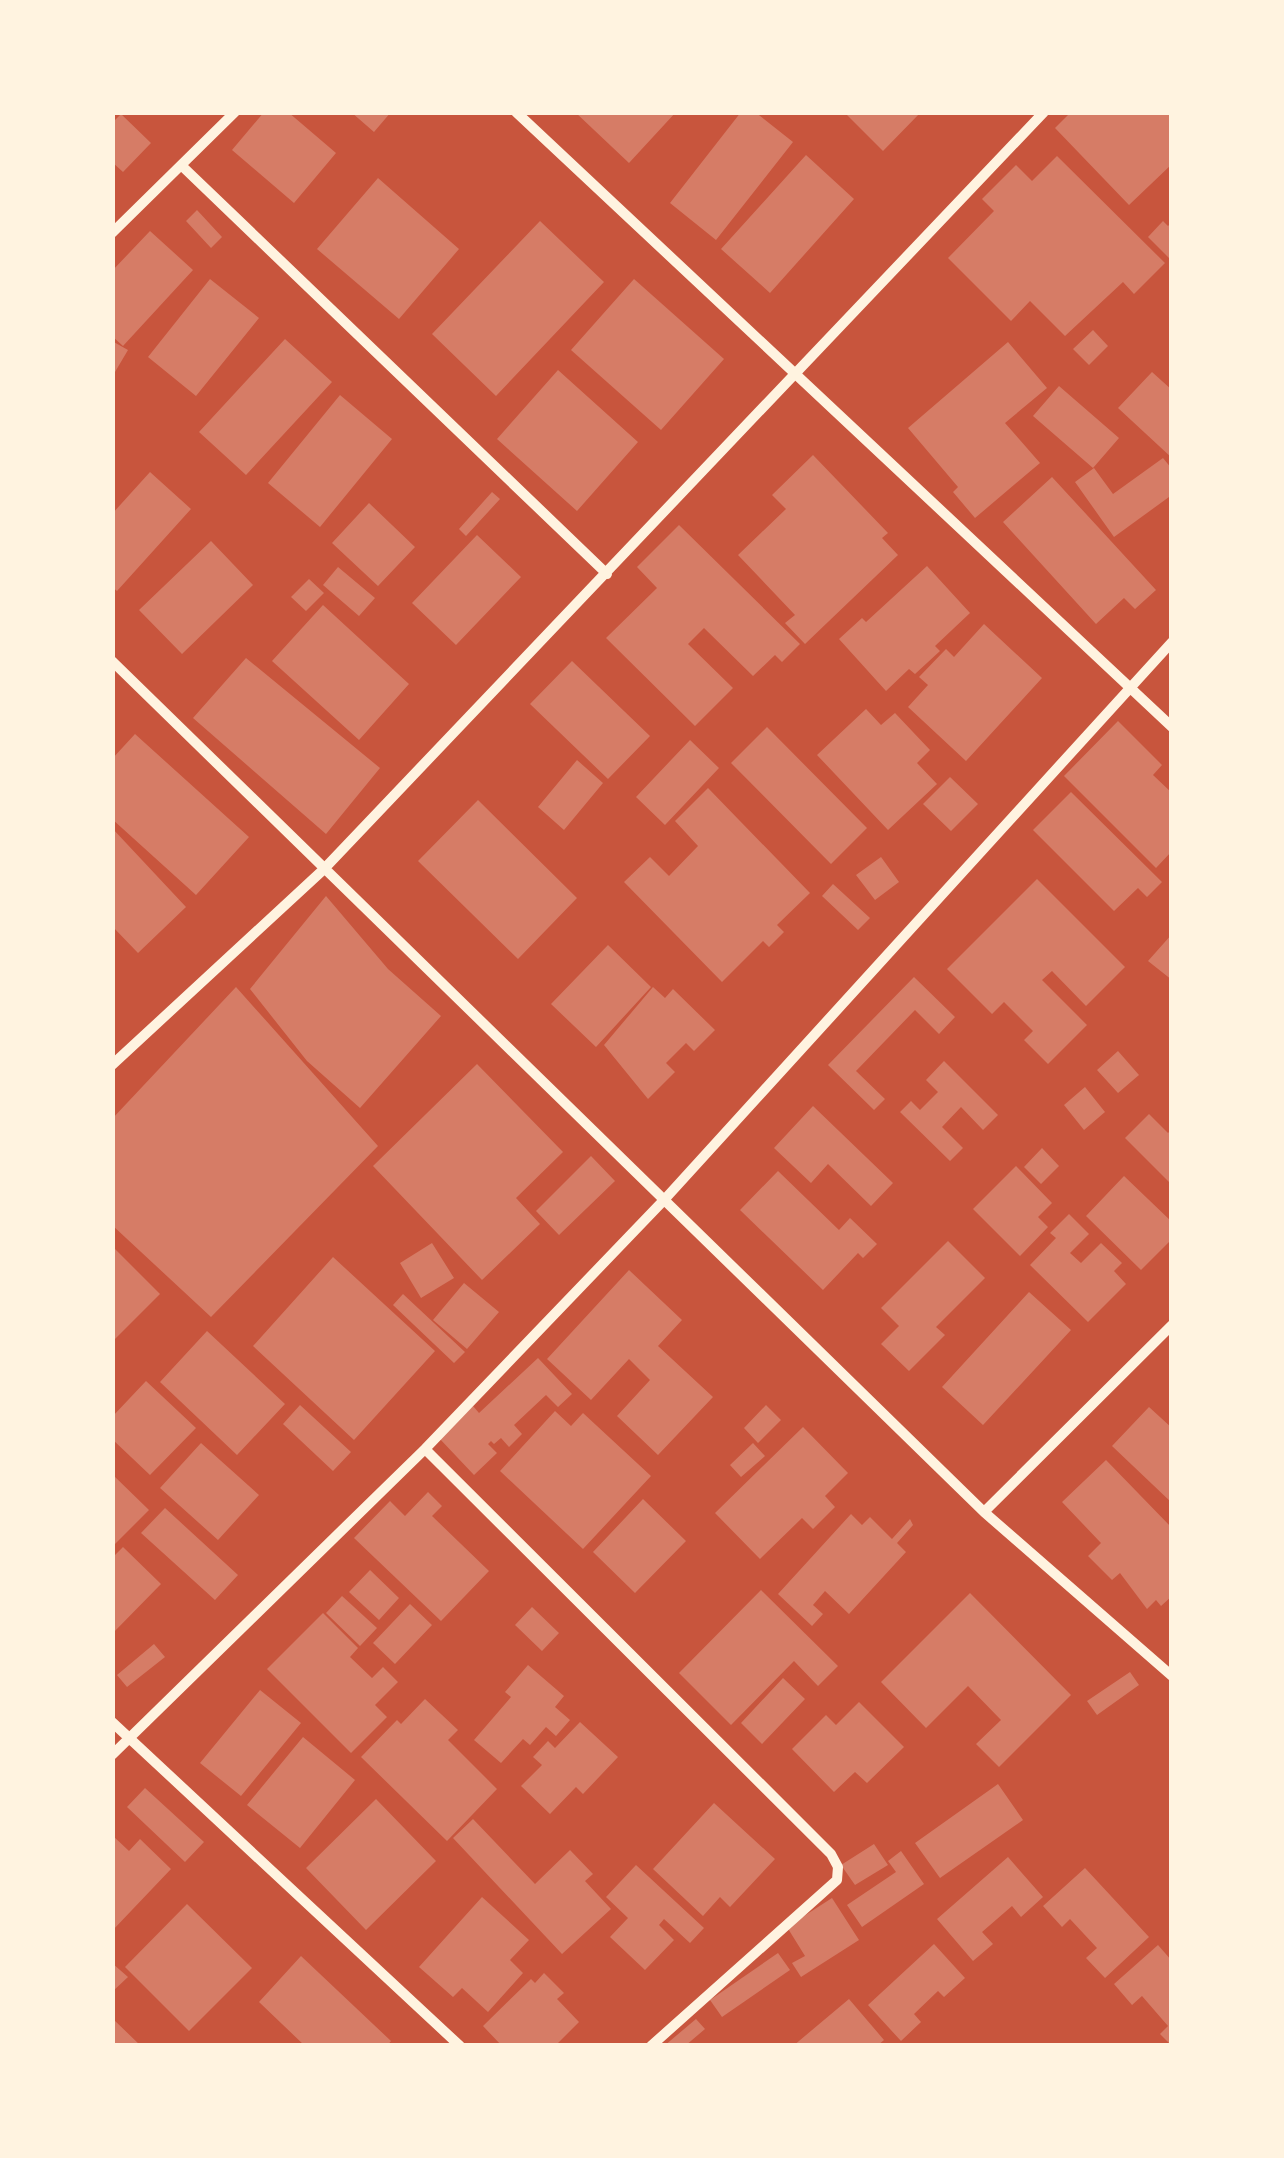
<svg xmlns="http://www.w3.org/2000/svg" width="1284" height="2158" font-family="'PT Sans Narrow',sans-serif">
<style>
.building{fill:#d67c66}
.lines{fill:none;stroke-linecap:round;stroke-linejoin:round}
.minor{stroke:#fff3e0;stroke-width:10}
</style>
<rect width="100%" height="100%" fill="#c8553d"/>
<!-- building -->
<path class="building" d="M264 112H288L336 153 294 203 232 150Z
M351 112H391L374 132Z
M575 112H676L629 163Z
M741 112H755L793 142 716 240 670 203Z
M844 112H921L883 151Z
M1071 112H1172V164L1129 205 1055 128Z
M121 114 151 143 123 172 112 162V123Z
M806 155 854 199 770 293 721 249Z
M1057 156 1165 263 1134 294 1123 282 1065 336 1030 301 1011 321 948 258 994 211 982 199 1016 165 1032 181Z
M378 178 459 249 399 319 317 249Z
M197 210 222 237 211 248 186 221Z
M540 221 604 282 496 396 432 334Z
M1163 221 1168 226 1172 222V261L1148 237Z
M150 231 193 270 123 346 112 336V271Z
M210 279 259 318 196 396 148 357Z
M634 279 724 359 661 430 571 350Z
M1093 330 1108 346 1089 365 1073 349Z
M285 339 332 382 246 475 199 432Z
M112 341 128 350 115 372 112 370Z
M1008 342 1047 388 1005 423 1040 463 975 518 953 492 958 487 908 428Z
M558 370 638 442 577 511 497 439Z
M1152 372 1172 390V458L1118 408Z
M1059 386 1119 438 1093 468 1033 416Z
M340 395 392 439 320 527 268 483Z
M813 455 888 533 882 538 898 555 805 644 785 623 795 615 738 555 786 509 772 495Z
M1163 458 1172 469V500L1169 497 1114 537 1075 482 1094 468 1113 494Z
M150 472 191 509 117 591 112 587V514Z
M1052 477 1156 590 1135 609 1124 598 1096 624 1003 522Z
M492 492 500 499 466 536 459 529Z
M369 503 415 547 378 586 332 543Z
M679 525 800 644 782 662 775 655 753 676 704 628 688 644 733 688 695 726 606 638 657 588 637 567Z
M477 535 521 577 456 645 412 603Z
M211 541 253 585 182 654 139 610Z
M927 566 970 613 935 646 940 651 915 674 909 669 886 691 839 639 862 618 866 622Z
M338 567 375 598 359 616 323 585Z
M309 579 324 593 306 611 291 597Z
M323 605 409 684 359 740 272 661Z
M984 624 1042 678 966 761 908 707 928 685 919 677 946 649 954 657Z
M246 658 380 768 326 834 193 718Z
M572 661 650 736 608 779 530 704Z
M866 709 881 725 895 713 930 750 917 763 937 784 888 830 817 755Z
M1118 721 1162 765 1153 775 1172 793V851L1156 868 1064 776Z
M767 727 867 828 831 864 731 763Z
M135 734 249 837 196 895 112 819V759Z
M690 740 719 768 665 825 636 797Z
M577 760 603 783 564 830 538 807Z
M950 777 978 804 951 831 923 804Z
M708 788 810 893 777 925 784 932 769 947 763 941 722 982 624 882 650 857 669 876 698 846 675 821Z
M1071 792 1162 882 1147 897 1138 888 1114 911 1033 830Z
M478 800 577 898 518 959 418 861Z
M112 828 186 907 138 953 112 926Z
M881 857 899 882 875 900 856 875Z
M1037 879 1125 967 1086 1006 1052 971 1042 980 1087 1025 1048 1064 1024 1040 1033 1031 1004 1002 992 1014 947 969Z
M833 884 870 918 858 930 822 896Z
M326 896 388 969 441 1016 360 1108 307 1061 250 989Z
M1172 934V980L1148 961Z
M608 945 651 987 596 1047 551 1004Z
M914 977 955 1017 939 1034 915 1010 856 1071 885 1099 874 1110 828 1065Z
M236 987 378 1146 211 1317 112 1225V1119Z
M653 987 665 998 673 989 715 1030 694 1051 686 1043 666 1063 675 1072 648 1099 604 1045Z
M1118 1051 1139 1075 1118 1093 1097 1070Z
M944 1061 998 1115 983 1130 961 1107 942 1127 963 1148 950 1161 900 1112 911 1101 920 1110 938 1092 926 1080Z
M477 1064 563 1152 516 1198 540 1224 482 1280 373 1166Z
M1085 1087 1105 1112 1084 1130 1064 1105Z
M813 1106 893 1183 871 1206 828 1164 811 1183 774 1148Z
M1149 1114 1168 1133 1172 1129V1185L1125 1138Z
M1042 1148 1059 1166 1041 1184 1024 1167Z
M591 1156 615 1181 559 1235 536 1211Z
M1016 1166 1052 1203 1038 1217 1048 1227 1020 1256 973 1209Z
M778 1171 839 1230 850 1218 877 1244 863 1258 858 1253 823 1290 740 1210Z
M1124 1176 1172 1222V1239L1141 1270 1086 1216Z
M1069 1214 1089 1234 1070 1253 1081 1263 1101 1243 1122 1263 1114 1271 1126 1284 1088 1322 1030 1265 1056 1238 1050 1233Z
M948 1241 985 1278 936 1327 945 1335 909 1371 881 1344 899 1326 881 1308Z
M432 1243 454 1278 421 1298 400 1263Z
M112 1246 160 1294 112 1342Z
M333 1257 435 1351 354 1440 253 1346Z
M629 1270 682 1320 658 1346 713 1397 658 1455 617 1416 650 1380 629 1359 591 1400 547 1359Z
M464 1283 499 1312 467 1349 433 1320Z
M1029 1292 1071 1330 983 1425 942 1387Z
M403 1294 465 1352 454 1363 393 1305Z
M207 1331 285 1404 237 1455 160 1382Z
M538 1358 572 1394 558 1407 546 1395 514 1425 522 1434 509 1447 501 1438 494 1444 491 1441 488 1444 497 1453 474 1475 439 1438 473 1406 479 1413Z
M146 1381 196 1428 150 1475 112 1439V1417Z
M300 1405 351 1452 333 1471 283 1424Z
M766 1405 781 1420 758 1443 744 1428Z
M1149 1407 1172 1428V1503L1112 1446Z
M555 1411 571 1426 583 1413 651 1476 583 1549 500 1471Z
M803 1427 848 1473 825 1496 835 1507 813 1529 802 1518 760 1559 715 1513Z
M201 1443 259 1495 218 1540 160 1488Z
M753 1443 765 1456 741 1477 730 1465Z
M1106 1460 1172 1528V1596L1161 1606 1156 1600 1147 1609 1120 1573 1112 1580 1088 1556 1101 1543 1062 1502Z
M112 1474 149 1510 112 1547Z
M428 1492 442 1506 432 1516 489 1571 441 1621 354 1538 390 1501 405 1516Z
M643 1499 686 1541 635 1593 593 1552Z
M165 1508 238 1575 215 1600 141 1533Z
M851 1514 862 1525 870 1517 892 1539 910 1519 913 1525 897 1543 906 1552 849 1614 825 1591 813 1605 823 1614 812 1626 778 1594Z
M123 1547 161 1584 112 1634V1558Z
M370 1570 399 1598 379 1620 349 1592Z
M761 1590 838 1666 818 1686 794 1661 731 1725 679 1673Z
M970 1593 1071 1695 999 1767 976 1744 1001 1720 968 1686 926 1728 881 1682Z
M342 1596 377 1628 360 1646 326 1613Z
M410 1604 432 1625 395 1664 373 1643Z
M532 1607 559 1633 542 1651 515 1625Z
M323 1613 358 1648 350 1657 372 1678 383 1667 398 1682 375 1705 387 1717 351 1753 267 1669Z
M154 1644 165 1657 127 1687 117 1675Z
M528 1665 564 1696 555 1707 570 1720 556 1736 546 1727 530 1745 523 1739 501 1763 474 1740 511 1697 505 1692Z
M1130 1672 1139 1685 1097 1715 1087 1701Z
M783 1678 805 1699 762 1744 741 1723Z
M260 1690 301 1723 241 1796 200 1763Z
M425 1699 458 1730 448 1740 497 1789 447 1841 361 1757 397 1720 401 1724Z
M859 1702 904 1747 867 1783 855 1772 834 1792 792 1749 826 1715 836 1725Z
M580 1722 618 1757 583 1794 576 1787 550 1814 521 1786 542 1765 533 1757 548 1741 555 1748Z
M303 1737 355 1780 300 1848 247 1805Z
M998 1784 1023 1820 940 1878 915 1843Z
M145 1788 204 1842 185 1862 127 1807Z
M376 1799 436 1861 366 1930 306 1868Z
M714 1803 775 1859 730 1907 720 1897 703 1916 653 1869Z
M473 1819 535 1884 570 1850 593 1874 585 1881 611 1909 562 1954 453 1838Z
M112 1835 129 1851 140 1839 171 1869 112 1931Z
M874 1844 888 1865 855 1885 841 1865Z
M901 1851 924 1884 862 1927 847 1905 896 1872 888 1861Z
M1008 1857 1043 1897 1021 1917 1012 1906 982 1932 993 1944 973 1961 937 1919Z
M636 1865 704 1928 690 1943 664 1919 659 1925 674 1940 645 1970 610 1937 628 1918 606 1897Z
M1085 1868 1149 1937 1105 1978 1086 1958 1097 1948 1070 1919 1062 1927 1043 1906Z
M482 1897 529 1940 510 1960 523 1973 488 2012 462 1988 453 1997 419 1967Z
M832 1898 859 1940 801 1977 792 1963 805 1956 787 1927Z
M187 1904 252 1968 189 2031 125 1967Z
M934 1944 965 1978 944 1997 938 1991 914 2014 921 2022 901 2041 868 2005Z
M1158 1945 1172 1961V2046L1160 2034 1168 2026 1142 1996 1132 2005 1114 1984Z
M778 1953 790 1970 722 2017 710 2000Z
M301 1956 391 2041 387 2046H305L259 2002Z
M112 1963 128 1977 112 1992Z
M544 1973 564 1993 557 1999 579 2022 555 2046H502L483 2026 531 1979 535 1983Z
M849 1999 884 2040 877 2046H793Z
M112 2018 141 2046H112Z
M696 2019 705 2029 685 2046H664Z"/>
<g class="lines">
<!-- minor -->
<path class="minor" d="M516 112 1172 727
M182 166 607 574
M112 233 235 112
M112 661 984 1512 1172 1676
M112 1065 323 870 1044 112
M425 1449 831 1854 838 1867 837 1880 651 2046
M984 1512 1172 1325
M112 1722 460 2046
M112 1755 425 1449 664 1200 1172 642"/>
</g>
<!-- border -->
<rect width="1284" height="2158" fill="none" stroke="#fff3e0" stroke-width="230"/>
</svg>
